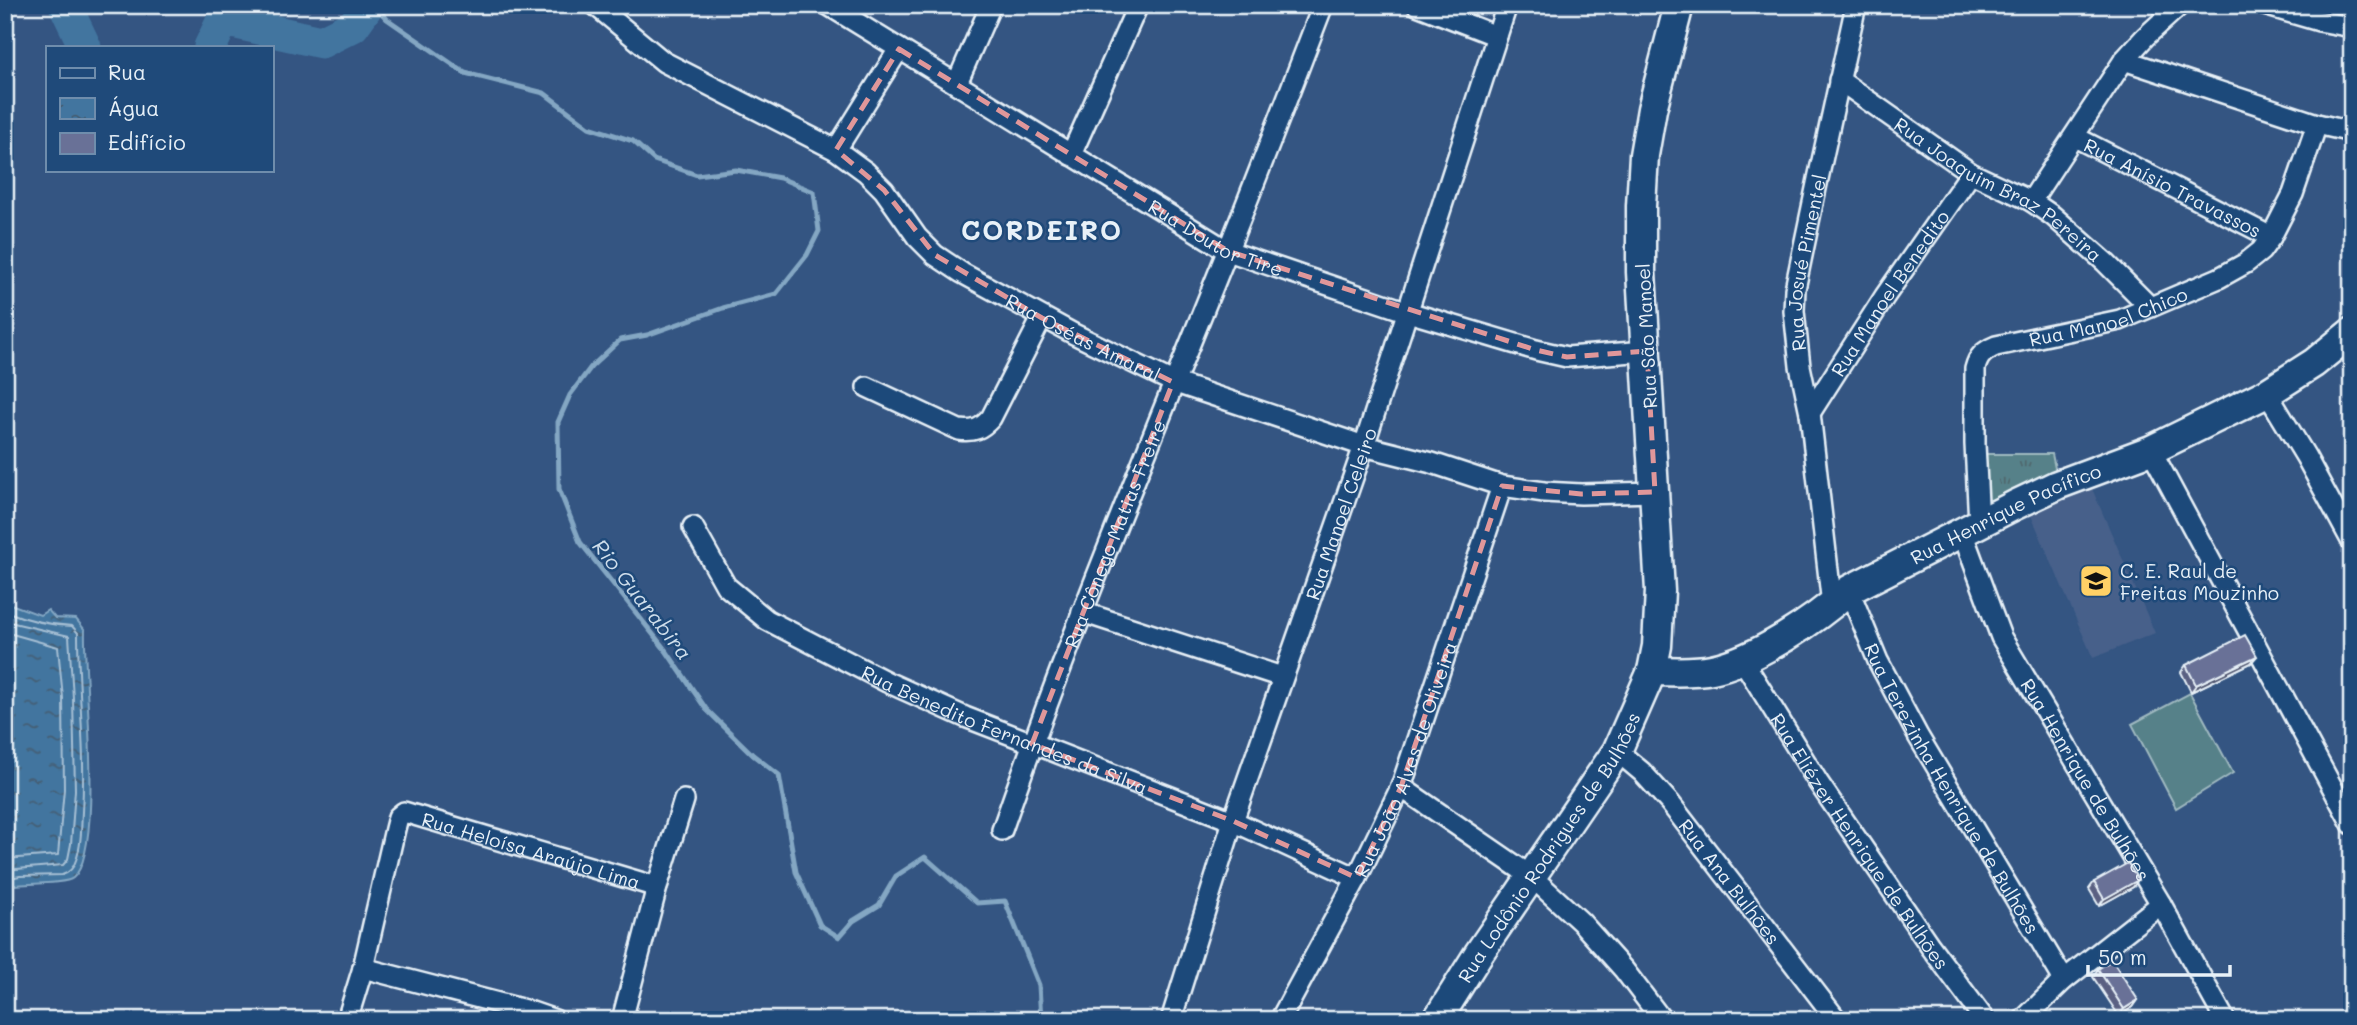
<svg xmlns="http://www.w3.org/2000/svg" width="2357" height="1025" font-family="Mali,sans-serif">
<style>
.built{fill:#47608a}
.park{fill:url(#park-tufts);stroke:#9fb9c0;stroke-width:2}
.garden{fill:#568189;stroke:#9fb9c0;stroke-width:2}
.water{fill:url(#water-ripples);stroke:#84a7c3;stroke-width:2}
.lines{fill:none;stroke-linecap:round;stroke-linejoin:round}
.shore{stroke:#a6bfd4;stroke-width:2}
.stream{stroke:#84a7c3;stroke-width:5}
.river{stroke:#42759f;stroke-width:33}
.minor-casing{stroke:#e8f1f8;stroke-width:24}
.secondary-casing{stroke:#e8f1f8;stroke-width:33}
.minor{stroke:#1f4a7a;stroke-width:19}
.secondary{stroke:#1f4a7a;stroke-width:28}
.wall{fill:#5a6182;stroke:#e8f1f8;stroke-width:2}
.shaded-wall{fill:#4a4f6a;stroke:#e8f1f8;stroke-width:2}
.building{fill:#697197;stroke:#e8f1f8;stroke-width:2}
.marked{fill:none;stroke:#e0979a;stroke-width:5;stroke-dasharray:14 9;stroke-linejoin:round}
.labels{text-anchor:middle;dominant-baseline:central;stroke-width:5;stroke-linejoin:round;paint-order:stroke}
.street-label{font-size:19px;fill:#e8f1f8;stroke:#1f4a7a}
.poi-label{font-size:19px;fill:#e8f1f8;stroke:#1f4a7a;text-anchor:start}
.water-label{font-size:21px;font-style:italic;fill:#cfdeeb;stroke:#1f4a7a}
.district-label{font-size:26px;font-weight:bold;letter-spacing:2px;fill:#e8f1f8;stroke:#1f4a7a}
</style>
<defs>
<pattern id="park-tufts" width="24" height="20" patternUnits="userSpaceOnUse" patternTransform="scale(1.75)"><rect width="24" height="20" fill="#568189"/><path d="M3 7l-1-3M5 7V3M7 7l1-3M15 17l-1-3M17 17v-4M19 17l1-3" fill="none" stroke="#4f676d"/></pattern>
<pattern id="water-ripples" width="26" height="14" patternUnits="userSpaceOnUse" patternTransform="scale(1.75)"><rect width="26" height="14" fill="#42759f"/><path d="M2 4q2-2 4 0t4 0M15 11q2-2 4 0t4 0" fill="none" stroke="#445e74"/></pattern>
</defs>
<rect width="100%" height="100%" fill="#345582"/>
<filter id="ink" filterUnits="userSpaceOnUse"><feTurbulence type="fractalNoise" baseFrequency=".0143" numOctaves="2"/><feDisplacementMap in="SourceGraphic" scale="14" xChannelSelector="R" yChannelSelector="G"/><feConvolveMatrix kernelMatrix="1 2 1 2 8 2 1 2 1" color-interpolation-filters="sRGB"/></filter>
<g filter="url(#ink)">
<!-- built -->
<path class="built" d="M2089 482 2155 633 2093 658 2027 506Z"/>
<!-- park -->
<path class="park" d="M1984 454H2052L2056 473 1987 509Z"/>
<!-- garden -->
<path class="garden" d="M2190 693 2233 773 2176 808 2132 724Z"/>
<!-- water -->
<path class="water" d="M5 602 40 615 48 610 55 618 76 619 85 630C83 676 105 851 73 878 65 885 20 883 5 886Z"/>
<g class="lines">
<!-- shore -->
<path class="shore" d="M5 611C27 620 49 625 72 626L78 633C78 692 86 751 82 812 81 827 82 845 76 860 74 867 69 873 62 875L20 876 5 879
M5 621 69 636 73 698 75 790 71 844 68 859 63 865 5 870
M5 632 58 647 63 698 64 789 58 855 5 859"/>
<!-- stream -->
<path class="stream" d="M374 5 387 19 465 73 544 93 589 127 633 141 654 160 697 175 736 170 780 178 814 192 819 231 807 255 776 294 723 308 647 335 620 340 591 367 570 395 558 422 559 489 580 542 667 652 706 709 753 755 779 775 796 872 820 925 839 937 853 921 879 905 896 876 925 857 977 903 1005 901 1039 985 1041 1020"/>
<!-- river -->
<path class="river" d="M65 5 85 47
M210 47 223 20 321 42 353 26 368 5"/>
<defs>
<g id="minor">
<path id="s1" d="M595 5 664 62 836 150 866 172 884 190 917 237 935 255 962 273 1074 334 1173 382 1364 446 1432 463 1502 486 1544 492 1581 494 1655 492"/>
<path id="s2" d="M828 5 1228 251 1408 312 1536 350 1567 357 1647 351"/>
<path d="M1417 5 1497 36"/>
<path d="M2264 5 2319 21 2352 27"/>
<path d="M2124 60 2317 124 2352 132"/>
<path id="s3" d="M1839 80 1971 173 2031 201 2053 216 2105 262 2150 307"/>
<path d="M957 83 991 5"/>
<path id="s4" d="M2075 137 2271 237"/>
<path d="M836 150 899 49"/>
<path d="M1071 155 1138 5"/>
<path d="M2031 201 2124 60 2145 37 2180 5"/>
<path d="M867 387 959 430C974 432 981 429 991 418L1042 318"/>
<path d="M2267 393 2306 457 2352 542"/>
<path id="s5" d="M1810 413 1885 296 1971 173"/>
<path d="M2151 450 2352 824"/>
<path id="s6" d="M1979 524 1975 444V369C1978 356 1984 351 1996 346L2120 320 2219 278 2246 263 2261 251 2271 237 2293 194 2317 124"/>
<path id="s7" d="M693 527 726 586 767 620 887 682 965 717 1233 821 1357 878"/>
<path id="s8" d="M1962 532 2001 637 2161 904 2225 1020"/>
<path id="s9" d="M1849 590 1878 661 1918 736 2064 980"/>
<path id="s10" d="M1832 605 1810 413 1800 366 1794 311 1795 289 1818 179 1856 5"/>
<path d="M1082 612 1282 677"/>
<path id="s11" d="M1742 659 1818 782 1930 946 1985 1020"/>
<path id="s12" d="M1617 751 1642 772 1670 803 1837 1020"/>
<path d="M1401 787 1532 877 1581 922 1624 970 1662 1020"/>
<path id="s13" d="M1002 830C1070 634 1150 444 1227 252 1260 170 1291 88 1323 5"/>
<path d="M363 968 529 1011 555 1020"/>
<path id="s14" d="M347 1020 363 968 395 829 398 817 404 812 657 887"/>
<path d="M622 1020 657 887 684 800"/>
<path id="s15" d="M1171 1020 1233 821 1364 446 1507 5"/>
<path id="s16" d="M1280 1020 1357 878 1401 787 1502 486"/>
<path d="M2023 1020 2064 980 2161 904"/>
</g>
<g id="secondary">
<path id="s17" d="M1652 671C1672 671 1692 673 1712 669 1758 659 1814 621 1849 590L2015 505 2057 485 2151 450 2267 393 2314 363 2352 332"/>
<path id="s18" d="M1437 1020 1479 953 1617 751 1652 671 1657 646 1660 591 1641 272V206L1644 155 1652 109 1679 5"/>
</g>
</defs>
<!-- minor casing -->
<use href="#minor" class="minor-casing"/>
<!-- secondary casing -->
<use href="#secondary" class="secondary-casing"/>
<!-- minor -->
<use href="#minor" class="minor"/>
<!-- secondary -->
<use href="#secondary" class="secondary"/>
</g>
<!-- wall -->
<path class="wall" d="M2251 663 2191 692 2181 672 2186 665Z
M2094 882 2133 887 2099 906 2089 889Z
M2098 969 2138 1000 2133 1007 2119 1016 2093 977Z"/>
<!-- shaded-wall -->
<path class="shaded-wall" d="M2257 656 2251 663 2191 692 2196 685Z
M2138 880 2133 887 2099 906 2104 899Z
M2138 1000 2133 1007 2119 1016 2124 1009Z"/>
<!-- building -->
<path class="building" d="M2245 635 2257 656 2196 685 2186 665Z
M2128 863 2138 880 2104 899 2094 882Z
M2112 960 2138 1000 2124 1009 2098 969Z"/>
</g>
<!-- marked area -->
<path class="marked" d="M899 49 1228 251 1536 350 1567 357 1647 351 1655 492 1581 494 1502 486 1401 787 1357 878 1233 821 1032 744 1173 382 1042 318 935 255 884 190 836 150Z"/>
<!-- icons -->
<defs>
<symbol id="school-square" viewBox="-11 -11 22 22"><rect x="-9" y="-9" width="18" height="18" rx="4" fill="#ffd166" stroke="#1f4a7a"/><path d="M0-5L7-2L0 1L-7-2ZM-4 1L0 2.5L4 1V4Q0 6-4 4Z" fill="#111"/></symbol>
</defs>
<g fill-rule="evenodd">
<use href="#school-square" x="2077" y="562" width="38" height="38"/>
</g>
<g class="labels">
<!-- street labels -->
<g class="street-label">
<text stroke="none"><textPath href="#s4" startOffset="110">Rua Anísio Travassos</textPath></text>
<text stroke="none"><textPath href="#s3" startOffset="194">Rua Joaquim Braz Pereira</textPath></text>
<text stroke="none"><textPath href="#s2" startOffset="453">Rua Doutor Tire</textPath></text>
<text stroke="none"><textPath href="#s10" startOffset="346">Rua Josué Pimentel</textPath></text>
<text stroke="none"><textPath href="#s5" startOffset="144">Rua Manoel Benedito</textPath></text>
<text stroke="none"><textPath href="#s6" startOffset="304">Rua Manoel Chico</textPath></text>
<text transform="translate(1646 336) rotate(-93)">Rua São Manoel</text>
<text stroke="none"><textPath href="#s1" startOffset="598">Rua Oséas Amaral</textPath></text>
<text stroke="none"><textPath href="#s15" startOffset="534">Rua Manoel Celeiro</textPath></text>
<text stroke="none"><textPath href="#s17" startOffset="394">Rua Henrique Pacífico</textPath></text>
<text stroke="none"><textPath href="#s13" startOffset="317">Rua Cônego Matias Freire</textPath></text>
<text stroke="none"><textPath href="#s7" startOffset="383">Rua Benedito Fernandes da Silva</textPath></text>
<text stroke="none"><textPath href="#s16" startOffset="290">Rua João Alves de Oliveira</textPath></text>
<text stroke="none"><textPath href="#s8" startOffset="278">Rua Henrique de Bulhões</textPath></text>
<text stroke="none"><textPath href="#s9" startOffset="224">Rua Terezinha Henrique de Bulhões</textPath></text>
<text stroke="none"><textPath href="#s11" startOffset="217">Rua Eliézer Henrique de Bulhões</textPath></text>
<text stroke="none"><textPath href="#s18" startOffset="206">Rua Lodônio Rodrigues de Bulhões</textPath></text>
<text stroke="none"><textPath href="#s14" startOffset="350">Rua Heloísa Araújo Lima</textPath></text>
<text stroke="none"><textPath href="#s12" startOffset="173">Rua Ana Bulhões</textPath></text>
</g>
<!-- poi labels -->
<g class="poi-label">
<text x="2120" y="570">C. E. Raul de<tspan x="2120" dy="22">Freitas Mouzinho</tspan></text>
</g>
<!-- water labels -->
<g class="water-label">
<text transform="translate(643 599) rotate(52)">Rio Guarabira</text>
</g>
<!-- district labels -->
<g class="district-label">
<text x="1042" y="230">CORDEIRO</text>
</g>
</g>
<!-- margin -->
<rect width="2357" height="1025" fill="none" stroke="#1f4a7a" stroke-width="28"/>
<rect x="14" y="14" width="2329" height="997" fill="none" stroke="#e8f1f8" stroke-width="2.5" filter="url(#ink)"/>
<!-- legend -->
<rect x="46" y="46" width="228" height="126" fill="#1f4a7a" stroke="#6f8dac" stroke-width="2"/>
<rect x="60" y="68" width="35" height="10" fill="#1f4a7a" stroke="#6f8dac" stroke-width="2"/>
<text x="108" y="80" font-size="21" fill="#e8f1f8">Rua</text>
<rect x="60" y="98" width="35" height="21" fill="url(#water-ripples)" stroke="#6f8dac" stroke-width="2"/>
<text x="108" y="116" font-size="21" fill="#e8f1f8">Água</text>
<rect x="60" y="133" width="35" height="21" fill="#697197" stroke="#6f8dac" stroke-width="2"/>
<text x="108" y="150" font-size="21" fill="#e8f1f8">Edifício</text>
<!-- scale -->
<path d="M2088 965v10h142v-10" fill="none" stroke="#e8f1f8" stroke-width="3.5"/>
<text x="2098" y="965" font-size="21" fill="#e8f1f8" stroke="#1f4a7a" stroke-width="5" paint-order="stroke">50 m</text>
</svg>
